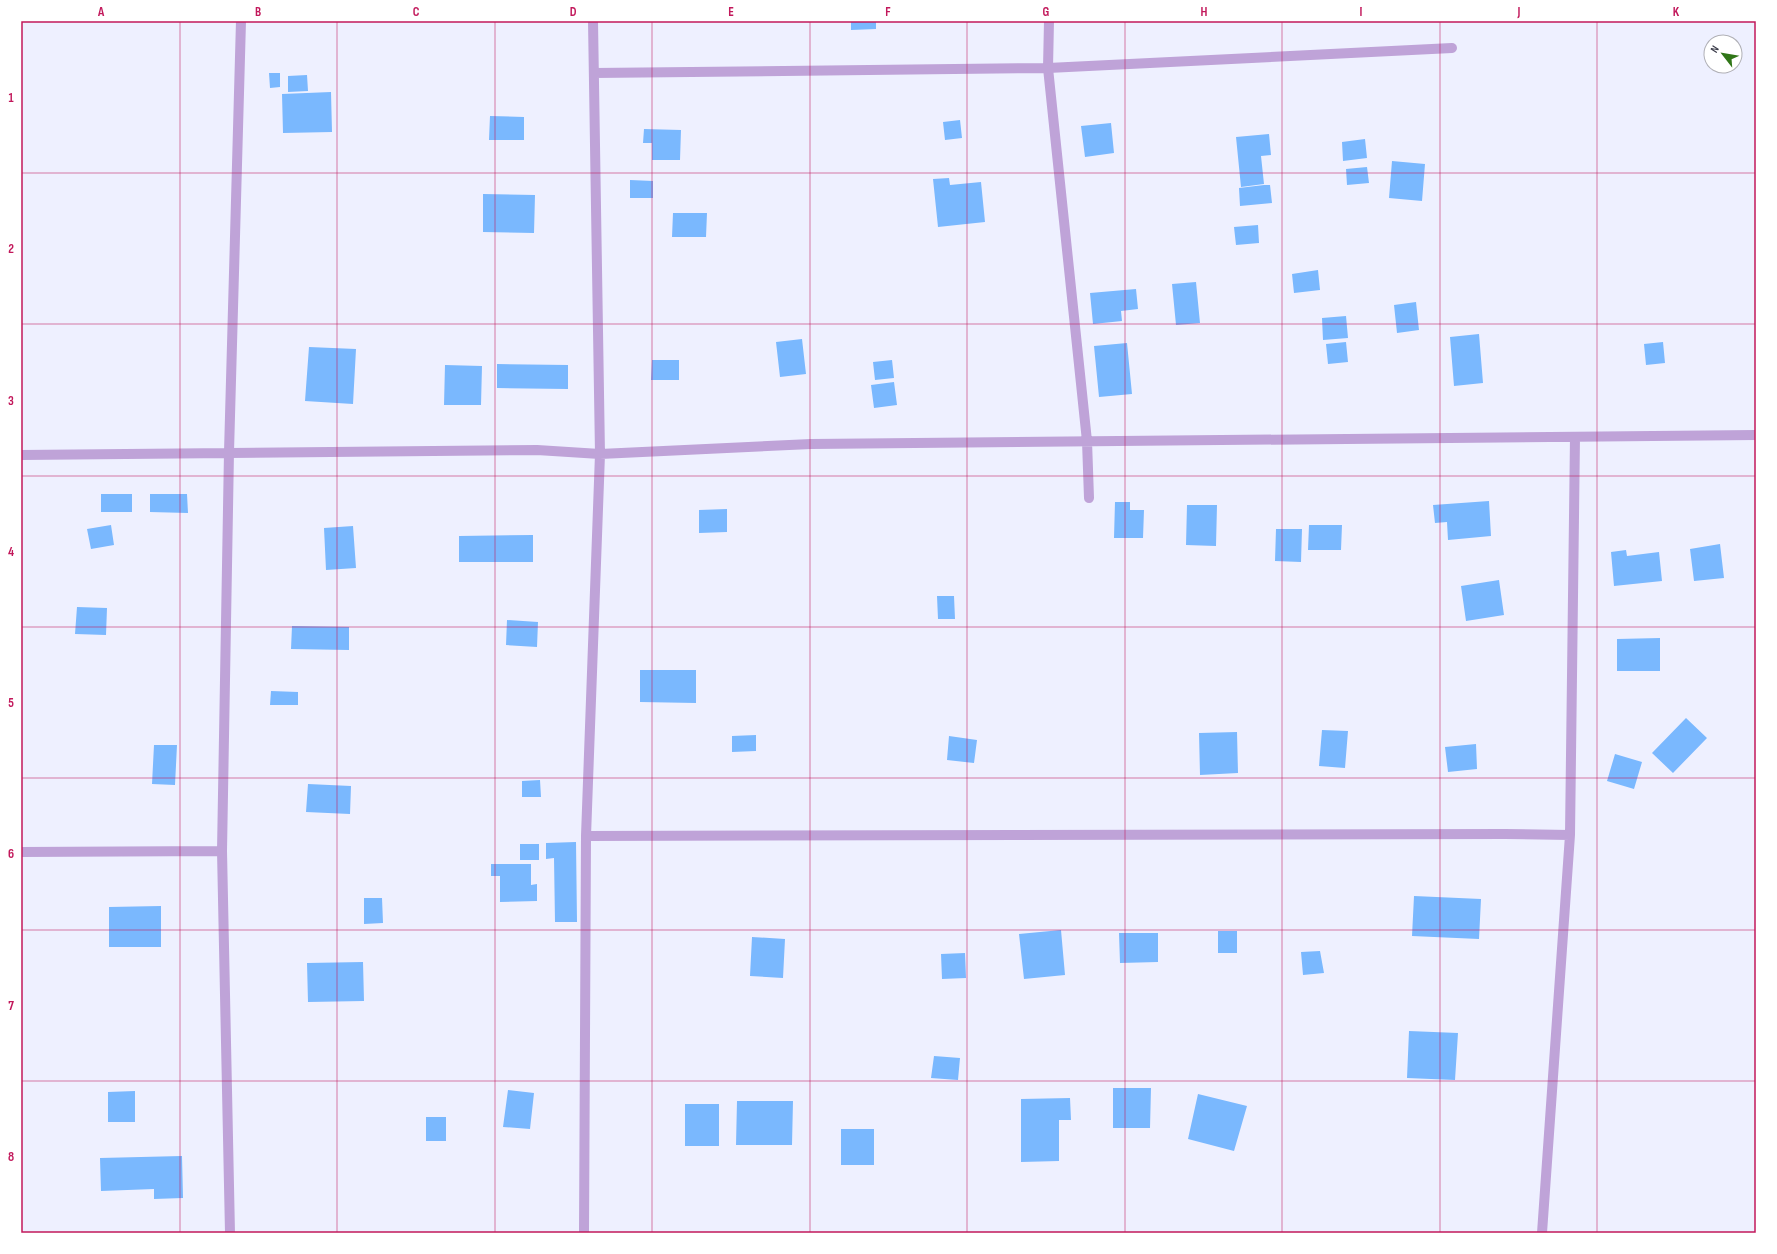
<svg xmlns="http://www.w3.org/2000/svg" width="1777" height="1254" font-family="'Sofia Sans Condensed',sans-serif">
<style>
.building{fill:#7ab8fe}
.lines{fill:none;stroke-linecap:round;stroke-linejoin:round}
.minor{stroke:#bfa3d8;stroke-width:10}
.grid{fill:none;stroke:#c2185b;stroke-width:1;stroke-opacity:0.55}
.neatline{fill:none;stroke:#c2185b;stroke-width:1.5}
.grid-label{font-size:13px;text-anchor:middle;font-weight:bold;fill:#c2185b}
</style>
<rect width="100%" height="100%" fill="#eef0ff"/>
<!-- building -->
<path class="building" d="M851 21H876V29L851 30Z
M269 73H280V87L270 88Z
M307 75 308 91 288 92V76Z
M331 92 332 132 283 133 282 94Z
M490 116 524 117V140H489Z
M960 120 962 138 945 140 943 122Z
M1111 123 1114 153 1085 157 1081 126Z
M644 129 681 130 680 160H652V143H643Z
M1269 134 1271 155 1261 156 1264 184 1241 187 1236 137Z
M1365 139 1367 158 1343 161 1342 142Z
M1392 161 1425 164 1422 201 1389 198Z
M1367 167 1369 183 1347 185 1346 169Z
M949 178 950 185 981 182 985 222 938 227 933 179Z
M630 180 653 181V198H630Z
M1264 185H1270L1272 203 1240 206 1239 188Z
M483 194 535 195 534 233 483 232Z
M673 213H707L706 237H672Z
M1258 225 1259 243 1236 245 1234 227Z
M1318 270 1320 290 1294 293 1292 274Z
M1196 282 1200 323 1176 325 1172 284Z
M1136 289 1138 309 1121 311 1122 321 1093 324 1090 293Z
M1416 302 1419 330 1397 333 1394 305Z
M1346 316 1348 338 1323 340 1322 318Z
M1479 334 1483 383 1454 386 1450 337Z
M802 339 806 374 780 377 776 342Z
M1346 342 1348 362 1328 364 1326 344Z
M1663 342 1665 363 1646 365 1644 344Z
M1127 343 1132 394 1099 397 1094 346Z
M309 347 356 349 353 404 305 401Z
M652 360H679V380H651Z
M892 360 894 378 875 380 873 362Z
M497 364 568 365V389L497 388Z
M445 365 482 366 481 405H444Z
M894 382 897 405 874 408 871 385Z
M101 494H132V512H101Z
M150 494H187L188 513 150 512Z
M1489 501 1491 536 1448 540 1447 522 1435 523 1433 505Z
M1115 502H1130V510H1144L1143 538H1114Z
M1187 505H1217L1216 546 1186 545Z
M727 509V532L699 533V510Z
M111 525 114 545 91 549 87 529Z
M1309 525H1342L1341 550H1308Z
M353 526 356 568 326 570 324 528Z
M1276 529H1302L1301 562 1275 561Z
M533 535V562H459V536Z
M1720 544 1724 578 1694 581 1690 549Z
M1626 550 1627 556 1659 552 1662 581 1614 586 1611 552Z
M1499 580 1504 615 1466 621 1461 586Z
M937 596H954L955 619H938Z
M77 607 107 608 106 635 75 634Z
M507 620 538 622 537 647 506 645Z
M292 626 349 627V650L291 649Z
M1660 638V671H1617V639Z
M640 670H696V703L640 702Z
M271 691 298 692V705H270Z
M1686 718 1707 738 1673 773 1652 753Z
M1322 730 1348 731 1345 768 1319 766Z
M1237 732 1238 773 1200 775 1199 733Z
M756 735V751L732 752V736Z
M949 736 977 740 974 763 947 760Z
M1476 744 1477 769 1448 772 1445 747Z
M154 745H177L175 785 152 784Z
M1615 754 1642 762 1634 789 1607 781Z
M540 780 541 797H522V781Z
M308 784 351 786 350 814 306 812Z
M576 842 577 922H555L554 858 546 859V843Z
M520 844H539V860H520Z
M491 864H531V885L537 884V901L500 902V876H491Z
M1414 896 1481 899 1479 939 1412 936Z
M364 898H382L383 923 364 924Z
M161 906V947H109V907Z
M1061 930 1065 975 1024 979 1019 934Z
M1218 931H1237V953H1218Z
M1119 933H1158V962L1120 963Z
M752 937 785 939 783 978 750 976Z
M1320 951 1324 973 1303 975 1301 952Z
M965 953 966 978 942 979 941 954Z
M363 962 364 1001 308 1002 307 963Z
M1409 1031 1458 1033 1455 1080 1407 1078Z
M934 1056 960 1058 958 1080 931 1078Z
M1113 1088H1151L1150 1128H1113Z
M508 1090 534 1093 530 1129 503 1127Z
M135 1091V1122H108V1092Z
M1198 1094 1247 1106 1234 1151 1188 1139Z
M1070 1098 1071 1120H1059V1161L1021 1162V1099Z
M737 1101H793L792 1145H736Z
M685 1104H719V1146H685Z
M426 1117H446V1141H426Z
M841 1129H874V1165H841Z
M182 1156 183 1198 154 1199V1189L101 1191 100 1158Z"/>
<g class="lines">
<!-- minor -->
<path class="minor" d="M1049 21 1048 68 1087 441 1089 498
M594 73 1048 68 1452 48
M21 455 537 450 600 454 811 444 1756 435
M586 836 1505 834 1570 835
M21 852 222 851
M230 1233 222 851 229 452 241 21
M584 1233 586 836 600 454 593 21
M1542 1233 1570 835 1575 437"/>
</g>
<!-- grid -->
<path class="grid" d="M180 21V1233M337 21V1233M495 21V1233M652 21V1233M810 21V1233M967 21V1233M1125 21V1233M1282 21V1233M1440 21V1233M1597 21V1233M21 173H1756M21 324H1756M21 476H1756M21 627H1756M21 778H1756M21 930H1756M21 1081H1756"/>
<!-- border -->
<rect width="1777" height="1254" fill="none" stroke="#ffffff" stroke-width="44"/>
<!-- north arrow -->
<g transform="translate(1723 54) rotate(301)"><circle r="19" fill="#ffffff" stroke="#b0b0b6"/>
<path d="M0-3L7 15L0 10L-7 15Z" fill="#307618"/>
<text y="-6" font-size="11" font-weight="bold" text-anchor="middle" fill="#393a48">N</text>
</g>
<rect x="22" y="22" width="1733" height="1210" class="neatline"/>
<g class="grid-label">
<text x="101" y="16">A</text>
<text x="258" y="16">B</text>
<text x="416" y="16">C</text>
<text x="573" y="16">D</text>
<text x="731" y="16">E</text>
<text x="888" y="16">F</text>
<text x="1046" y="16">G</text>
<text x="1204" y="16">H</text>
<text x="1361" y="16">I</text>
<text x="1519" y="16">J</text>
<text x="1676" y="16">K</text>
<text x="11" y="102">1</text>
<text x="11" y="253">2</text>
<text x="11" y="405">3</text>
<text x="11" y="556">4</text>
<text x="11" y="707">5</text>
<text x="11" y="858">6</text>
<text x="11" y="1010">7</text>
<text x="11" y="1161">8</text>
</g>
</svg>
